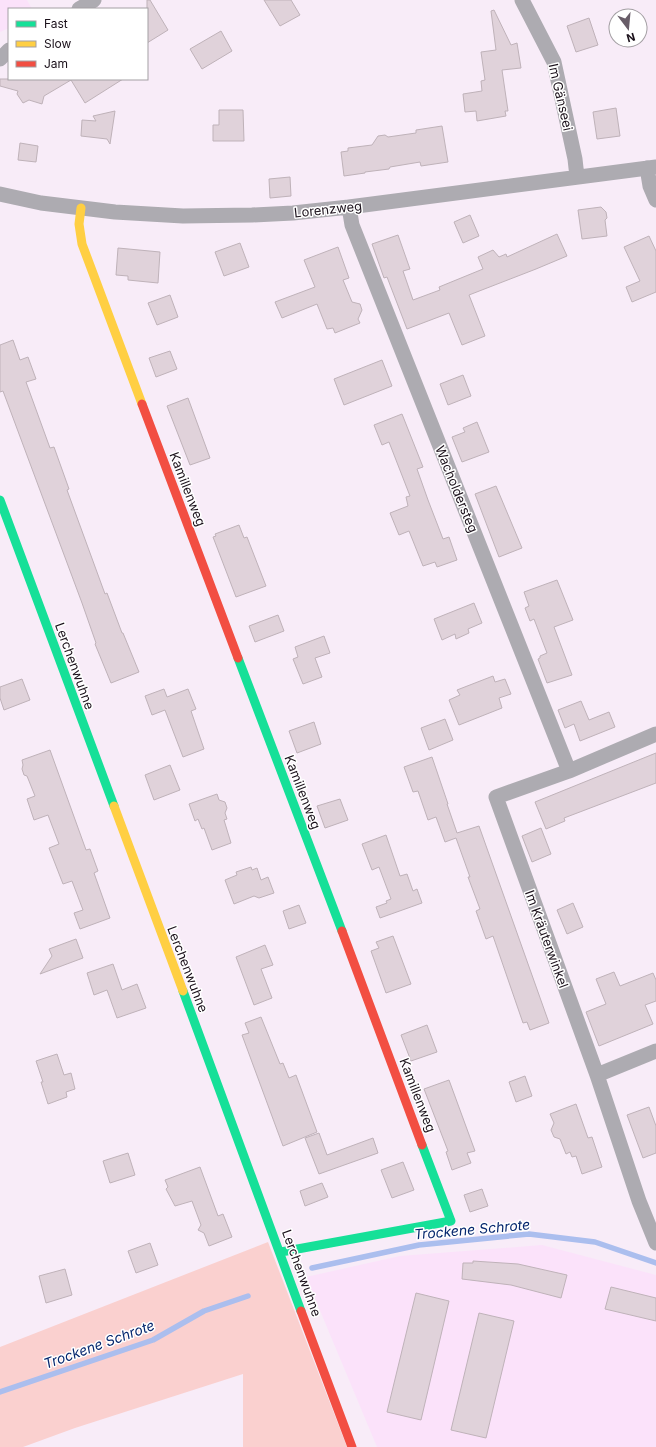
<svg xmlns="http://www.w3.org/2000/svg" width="656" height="1447" viewBox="0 0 656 1447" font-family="Inter,sans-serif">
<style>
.built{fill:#fbe2fa}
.green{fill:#fad0cf}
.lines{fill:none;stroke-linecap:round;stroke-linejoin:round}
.stream{stroke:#abbeee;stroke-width:5.5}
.building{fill:#e0d2da;stroke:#bfb2b9}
.street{stroke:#adabb1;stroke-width:15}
.fast{stroke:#16e098;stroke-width:9}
.slow{stroke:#ffcf43;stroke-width:9}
.jam{stroke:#f24e42;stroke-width:9}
.labels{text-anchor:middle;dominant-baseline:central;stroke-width:3;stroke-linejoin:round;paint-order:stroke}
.street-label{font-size:13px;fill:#1a101a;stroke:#fff}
.water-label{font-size:14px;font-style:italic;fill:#06276e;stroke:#fff}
</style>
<rect width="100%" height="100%" fill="#f8ecf8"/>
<path class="built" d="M0,0H27L32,9H9V28L0,32Z
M542,1245L656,1275V1447H377L306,1277L400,1256Z"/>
<path class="green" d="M268,1242L347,1447H243V1374L75,1428L23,1447H0V1347Z"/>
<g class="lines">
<path class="stream" d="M312,1268L419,1245L529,1234L595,1242L656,1263
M0,1392L153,1340L204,1311L248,1296"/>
</g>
<path class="building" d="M147,0H150L168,30L147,43Z
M264,0H291L300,15L280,26Z
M494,10L511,45L517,43L521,68L502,70L508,111H505L506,116L477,121L476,111L465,112L463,94L482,91L481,81L485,80L481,52L496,50L491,11Z
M589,18L598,45L576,52L567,26Z
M221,31L232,51L202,69L190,49Z
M0,79H123L85,103L71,80L44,96L42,104L29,100L23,103L17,94L18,91L0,86Z
M616,108L620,136L597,139L593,112Z
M219,110H243L244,141H213V125H219Z
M115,111L110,144L107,139L81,136L82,120L96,121L93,116Z
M442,126L448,162L421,166L420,162L390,167L389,169L365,172V173L344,176L341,152L348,151V148L372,145L378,136L385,135L388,137L416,133V130Z
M20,143L38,146L36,162L18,160Z
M290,177L291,196L270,198L269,179Z
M601,207L606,212L607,218L605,220L607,236L582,239L578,210Z
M470,215L479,236L463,243L454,222Z
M557,234L567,256L536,269L469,295L485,336L462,345L449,313L407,329L387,277L384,278L372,244L398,235L410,269L403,271L413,300L440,290L439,287L483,269L478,257L493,250L499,257L506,254L507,257Z
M649,236L656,251V292L632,302L626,287L640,281L624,247Z
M240,243L249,267L224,276L215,252Z
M338,247L349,278L343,280L352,302L360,304L362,310L358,319L360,323L335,333L333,328L327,329L317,304L282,318L275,302L315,287L304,260Z
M118,248L160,252L158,283L128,280V276L116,275Z
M170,295L178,317L157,325L148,303Z
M13,340L20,360L28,357L36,379L26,382L50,448L54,447L69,489L67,490L105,594L107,593L122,633H123L139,672L111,683L95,644L96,643L82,603L3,391L0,392V345Z
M170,351L177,369L156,377L149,358Z
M382,360L392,386L344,405L334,379Z
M463,375L471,396L448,405L440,384Z
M188,398L210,458L190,465L167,406Z
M402,414L423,467L417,469L428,500L443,539L449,537L457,560L437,567L435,562L423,566L409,531L399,535L390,513L408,506L406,497L410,496L389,442L382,445L374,425Z
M477,422L489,452L462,462L452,437L465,432L463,428Z
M496,486L522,548L499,557L475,494Z
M239,525L244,538L247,537L266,586L236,597L213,537L216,536L215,534Z
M557,580L573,620L554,627L572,675L547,683L538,659L540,658V656L547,653L534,619L530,621L525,608L529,606L524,592Z
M474,603L482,623L468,629L469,633L456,639L455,634L442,640L434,619Z
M278,615L284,631L255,642L249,626Z
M324,636L330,653L315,658L322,677L303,684L293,659L298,657L295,647Z
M493,676L495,682L505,679L511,694L499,698L502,708L459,725L449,700L460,695L457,690Z
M22,679L30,700L4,710L0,698V687Z
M164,689L167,697L188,689L196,709L191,711L204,749L183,757L165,710L152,715L145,696Z
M581,701L589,720L609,712L615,727L580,741L574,724L565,728L558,710Z
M445,719L453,740L429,750L421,728Z
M314,722L321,744L297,753L289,731Z
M50,750L86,850L90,849L98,871L94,873L110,918L80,929L74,913L83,910L72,881L63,884L49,848L59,844L48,815L34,820L27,799L35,796L27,776L24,775L22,769L23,765L22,760Z
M656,753V783L564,818L565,821L546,829L535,802Z
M432,757L448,804H447L457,833L479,826L549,1023L530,1030L527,1022L523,1023L493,936L486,939L476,911L480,909L468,877H470L456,838L445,842L436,817L428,820L418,791L413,792L404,767Z
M170,765L180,790L154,800L145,775Z
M217,794L219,800L225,802L227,808L225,813L227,819L224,820L231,843L212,850L204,828L202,829L198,819L195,821L189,804Z
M340,799L348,820L325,828L317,806Z
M541,828L551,854L532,862L522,836Z
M386,835L400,876L407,874L413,891L417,889L422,903L380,918L376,907L387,903L386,901L391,899L379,867L372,870L362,844Z
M251,867L252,870L257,868L261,880L268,877L274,893L259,898L254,896L234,904L225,880L237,875L236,872Z
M573,903L583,927L567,934L557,910Z
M299,905L306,923L289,929L283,911Z
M393,936L411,984L386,993L371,951L379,948L376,942Z
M76,939L83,958L40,974L52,956L49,949Z
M265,945L273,965L261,969L272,998L254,1005L236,957Z
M113,964L122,990L137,984L146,1008L117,1018L107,990L94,995L87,973Z
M614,972L620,986L653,973L656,980V1001L645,1005L653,1024L599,1046L586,1012L606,1004L596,979Z
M261,1017L280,1064L283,1063L289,1078L296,1075L317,1132L283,1146L242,1035L249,1033L245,1023Z
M427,1025L437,1052L411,1061L401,1035Z
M57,1054L64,1075L71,1073L75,1089L66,1092L67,1097L48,1104L41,1082H43L36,1061Z
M525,1076L532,1096L516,1102L509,1082Z
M449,1080L475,1151L467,1153L471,1163L452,1170L446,1152L448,1151L424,1089Z
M576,1104L588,1138L592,1137L602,1167L582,1174L576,1156L572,1157L570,1152L566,1154L560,1139L554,1137L551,1130L554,1123L550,1114Z
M649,1107L656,1126V1153L643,1158L627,1115Z
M319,1133L327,1155L373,1138L378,1153L319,1174L305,1138Z
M128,1153L135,1175L110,1183L103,1161Z
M403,1162L414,1190L392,1198L381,1170Z
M200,1167L218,1216L223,1214L232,1237L209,1246L204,1233L198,1230L201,1225L192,1201L175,1206L166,1189L168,1187L165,1180Z
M322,1183L328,1197L305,1206L300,1191Z
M482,1189L488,1206L470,1212L464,1195Z
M150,1243L158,1265L136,1273L128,1251Z
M473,1261L518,1264L567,1275L561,1298L511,1285L462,1279L463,1263H473Z
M65,1269L72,1295L46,1303L39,1276Z
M611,1287L656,1298V1321L605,1309Z
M416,1293L449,1301L421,1420L387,1412Z
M479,1313L514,1321L486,1438L451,1430Z"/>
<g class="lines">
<path class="street" d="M522,0L554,62L575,159L577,177
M79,9L94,0
M0,59L9,50
M647,168L650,186L656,200
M0,194L41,203L115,212L183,216L252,215L293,213L349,207L656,167
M349,207L352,225L569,771
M656,734L569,771L496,797L597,1075L639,1201L656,1243
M597,1075L656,1051"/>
<path class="fast" d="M0,500L114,806
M238,658L342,931
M183,991L301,1311
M281,1252L451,1221L422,1145"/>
<path class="slow" d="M81,208L79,224L82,244L142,404
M114,806L183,991"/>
<path class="jam" d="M142,404L238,658
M342,931L422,1145
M301,1311L352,1447"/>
</g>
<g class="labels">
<g class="street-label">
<text transform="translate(561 97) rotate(77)">Im Gänseei</text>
<text transform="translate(328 209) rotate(-6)">Lorenzweg</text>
<text transform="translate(188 489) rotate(69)">Kamillenweg</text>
<text transform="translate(457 489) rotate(68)">Wacholdersteg</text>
<text transform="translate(75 666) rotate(70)">Lerchenwuhne</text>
<text transform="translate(303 792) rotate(69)">Kamillenweg</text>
<text transform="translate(547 939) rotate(70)">Im Kräuterwinkel</text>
<text transform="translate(188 969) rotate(69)">Lerchenwuhne</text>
<text transform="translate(418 1095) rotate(69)">Kamillenweg</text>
<text transform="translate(302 1273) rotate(70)">Lerchenwuhne</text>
</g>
<g class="water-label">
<text transform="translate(472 1229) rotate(-5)">Trockene Schrote</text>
<text transform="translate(99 1344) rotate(-20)">Trockene Schrote</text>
</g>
</g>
<rect x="8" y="8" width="140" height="72" fill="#ffffff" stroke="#a39fa3"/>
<rect x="16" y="21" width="20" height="6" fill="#16e098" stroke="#a39fa3"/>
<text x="44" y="28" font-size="12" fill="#1a101a">Fast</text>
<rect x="16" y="41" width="20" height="6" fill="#ffcf43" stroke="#a39fa3"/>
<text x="44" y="48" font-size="12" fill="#1a101a">Slow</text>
<rect x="16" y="61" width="20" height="6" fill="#f24e42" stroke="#a39fa3"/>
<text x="44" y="68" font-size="12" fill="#1a101a">Jam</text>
<g transform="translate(628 28) rotate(164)"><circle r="19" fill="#ffffff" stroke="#a39fa3"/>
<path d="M0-3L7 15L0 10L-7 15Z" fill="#685d68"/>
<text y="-6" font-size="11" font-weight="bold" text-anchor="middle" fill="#1a101a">N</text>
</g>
</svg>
